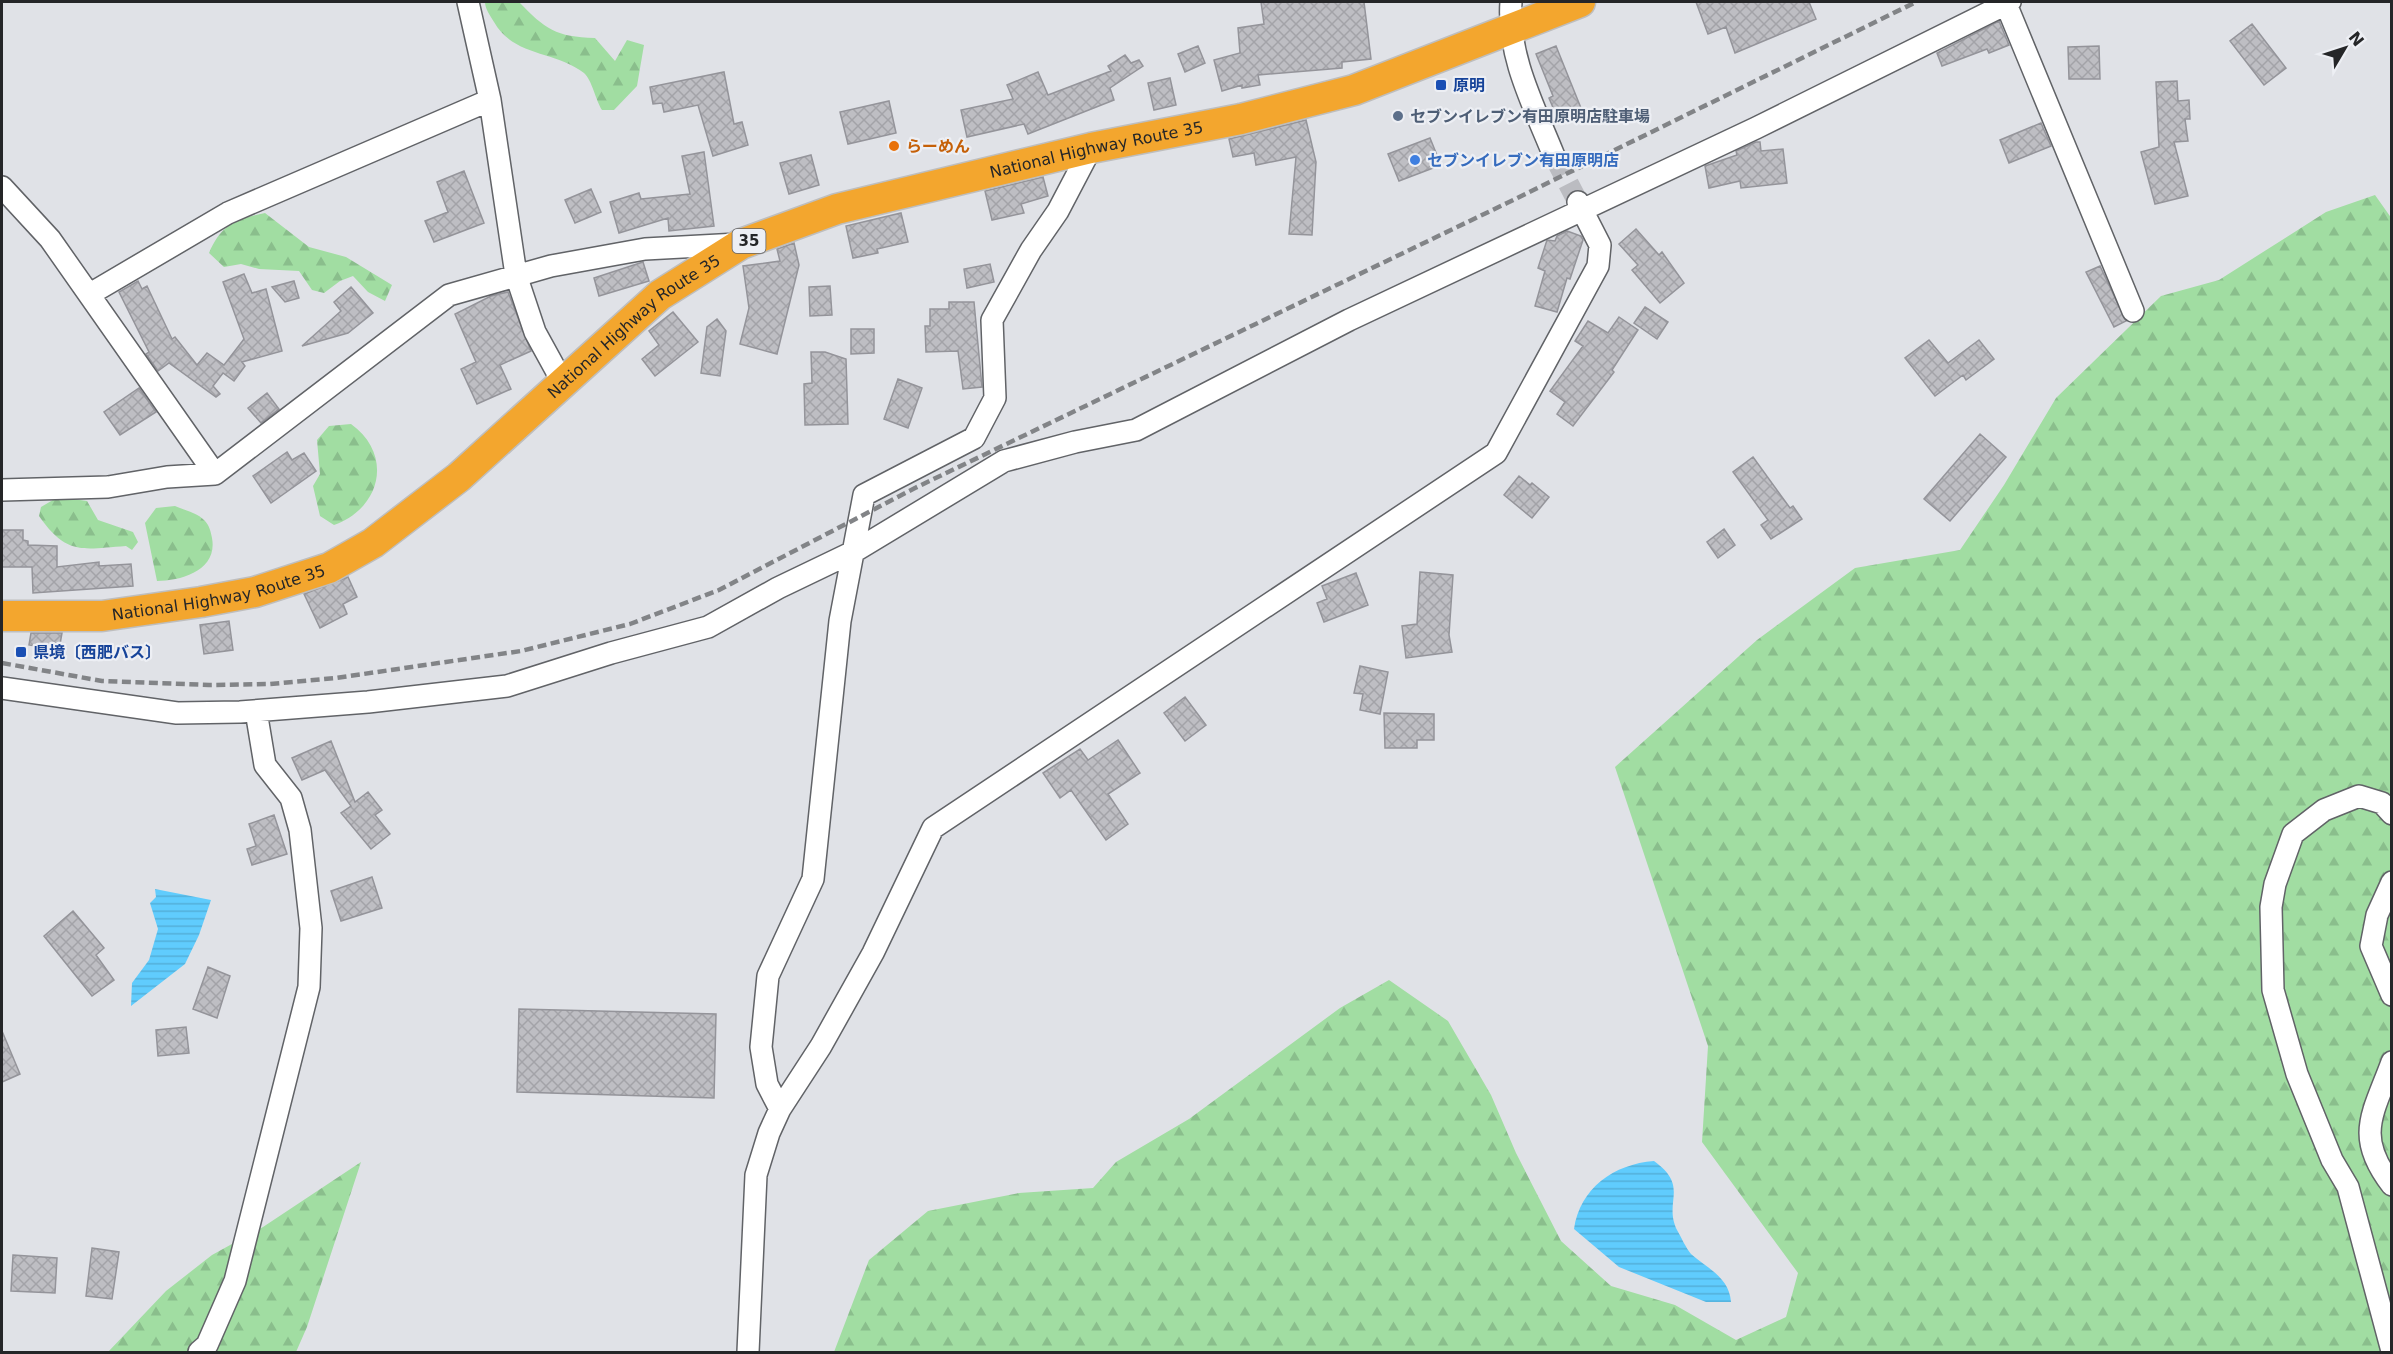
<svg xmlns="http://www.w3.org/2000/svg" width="2393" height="1354" viewBox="0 0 2393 1354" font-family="'DejaVu Sans','Noto Sans JP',sans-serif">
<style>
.forest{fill:url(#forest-firs)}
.water{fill:url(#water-rules)}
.building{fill:url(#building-cross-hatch);stroke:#94949a;stroke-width:1.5}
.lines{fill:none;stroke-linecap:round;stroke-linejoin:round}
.minor-tunnel{stroke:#bbbcc1;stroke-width:21;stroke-dasharray:21 10;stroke-linecap:butt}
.minor-casing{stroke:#616367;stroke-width:24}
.highway-casing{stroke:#bebebe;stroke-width:33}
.minor{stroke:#fff;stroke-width:21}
.highway{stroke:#f3a62e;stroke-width:30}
.rail{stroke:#828487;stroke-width:4.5;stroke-dasharray:9 4.5;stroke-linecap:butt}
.transit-dot{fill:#1a4fb4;stroke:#edeff4;stroke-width:2}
.service-dot{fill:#5c6f8a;stroke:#edeff4;stroke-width:2}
.food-dot{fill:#e8710a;stroke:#edeff4;stroke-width:2}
.shop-dot{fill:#3f7fe0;stroke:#edeff4;stroke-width:2}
.labels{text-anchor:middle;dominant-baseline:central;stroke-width:4.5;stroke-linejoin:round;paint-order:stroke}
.shield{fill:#edeff4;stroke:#616265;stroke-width:1.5}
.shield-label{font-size:15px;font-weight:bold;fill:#252628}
.transit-label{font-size:16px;font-weight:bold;fill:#164399;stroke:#edeff4;text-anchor:start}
.service-label{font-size:16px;font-weight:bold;fill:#4e5e75;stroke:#edeff4;text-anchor:start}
.food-label{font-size:16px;font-weight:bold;fill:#c56008;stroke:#edeff4;text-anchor:start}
.street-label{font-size:16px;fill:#252628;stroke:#edeff4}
.shop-label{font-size:16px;font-weight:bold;fill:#366cbe;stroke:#edeff4;text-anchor:start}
</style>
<defs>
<pattern id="forest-firs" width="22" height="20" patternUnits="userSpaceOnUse" patternTransform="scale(1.5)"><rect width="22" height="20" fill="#a1dda2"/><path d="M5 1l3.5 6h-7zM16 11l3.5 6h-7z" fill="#8abe8c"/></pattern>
<pattern id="water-rules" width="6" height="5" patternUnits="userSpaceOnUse" patternTransform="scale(1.5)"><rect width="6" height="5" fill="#60ccfd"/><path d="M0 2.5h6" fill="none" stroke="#53afd9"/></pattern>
<pattern id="building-cross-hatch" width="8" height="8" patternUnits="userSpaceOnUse" patternTransform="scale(1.5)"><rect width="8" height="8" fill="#bebec3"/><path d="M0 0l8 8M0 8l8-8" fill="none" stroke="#a3a3a8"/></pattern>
</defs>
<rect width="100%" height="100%" fill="#e0e2e7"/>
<path class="forest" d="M485,2H519C545,29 556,37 595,38L615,61L627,40L644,45L637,86L614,110H602C596,101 592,80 584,73C554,50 514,57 494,22C490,15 485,9 485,2Z
M2375,195L2392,219L2391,1352H834L869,1260L928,1211L1019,1193L1093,1188L1116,1162L1189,1119L1340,1008L1389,980L1448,1021L1491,1095L1516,1153L1561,1241L1611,1286L1675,1305L1736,1340L1786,1317L1798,1273L1702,1142L1708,1046L1615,767L1757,640L1855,568L1960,550L2004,485L2056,398L2161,296L2219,280L2326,212Z
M265,213L309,247L346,257L392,285L385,301L368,292L353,276L340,281L324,293L312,290L299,271L259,269L241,264L224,267L209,253C221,225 235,219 265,213Z
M351,424C393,454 382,508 334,525L320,516L313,486L320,474L317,440L329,426Z
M58,497L87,501L98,520L133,532L138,542L132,550L126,546C82,549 67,556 39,516L41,507Z
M175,506C184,510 198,513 205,521C209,525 211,532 212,538C218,570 182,581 157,581L145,523L156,508Z
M361,1162L307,1327L296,1352H108L166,1291L212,1255L263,1227Z"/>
<path class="water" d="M155,889L211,900L199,935L185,964L131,1006L132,983L149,960L158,929L150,903L156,897Z
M1654,1161C1690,1187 1663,1201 1677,1230C1681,1237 1686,1248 1691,1254C1708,1269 1729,1277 1731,1302H1706L1619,1267L1574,1229C1580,1188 1614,1164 1654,1161Z"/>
<path class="building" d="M1261,2H1364L1371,59L1342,62V68L1258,75L1260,85L1242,88V85L1222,91L1214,60L1240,53L1238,28L1264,24Z
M1696,2H1809L1816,19L1735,53L1726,27L1708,34Z
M1999,21L2009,45L1989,53L1987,49L1942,66L1937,53Z
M2252,24L2286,68L2264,85L2230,41Z
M1198,46L1205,63L1185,72L1178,54Z
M1556,46L1581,108L1557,117L1549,98L1553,96L1536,54Z
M2099,46L2100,79H2069L2068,47Z
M1125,55L1131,63L1139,60L1143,66L1110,88L1114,100L1028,134L1024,124L967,137L961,110L1013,99L1007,85L1038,72L1048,95L1111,71L1108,66Z
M724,72L734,124L742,122L748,145L713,156L698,105L664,112L662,103L653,104L650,87Z
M1170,78L1176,105L1154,110L1148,83Z
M2177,81L2178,101L2189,100L2190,119H2185L2188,141L2174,142L2188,196L2155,204L2141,152L2159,147L2156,82Z
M889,101L896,133L848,144L840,112Z
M1306,120L1316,162L1312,235L1289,234L1296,157L1256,165L1254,153L1233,157L1229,139Z
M2041,123L2051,146L2009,163L2000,140Z
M1430,138L1441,165L1399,181L1388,154Z
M1756,142H1760L1761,151L1783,149L1787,183L1741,188L1740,181L1709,188L1705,166L1737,155L1736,151Z
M704,152L714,226L669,231L668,218L619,233L610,202L639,193L641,199L690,194L682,156Z
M811,155L819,185L789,194L780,163Z
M464,171L484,223L434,242L425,221L448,212L437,182Z
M1043,177L1048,196L1021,204L1024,213L992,220L985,191Z
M591,189L601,212L575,223L565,200Z
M901,213L908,242L877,249L878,253L853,258L846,226Z
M1636,229L1659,255L1662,252L1684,283L1660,303L1632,270L1638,265L1619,244Z
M1567,231L1581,236L1583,240L1570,279L1567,278L1557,312L1535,306L1545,271L1538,268L1547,240L1555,241L1557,236Z
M794,243L799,265L777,354L740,344L749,308L743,266L780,261L777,249Z
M643,262L649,281L599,296L594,278Z
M990,264L994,282L967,288L964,269Z
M2100,266L2126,321L2114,327L2086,272Z
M244,274L252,293L266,289L282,351L242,362L245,366L234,381L223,373L213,386L220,394L216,397L169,363L158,371L146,354L149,352L119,292L138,281L142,289L147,286L172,339L175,337L197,365L207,353L224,365L244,339L223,282Z
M294,281L299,298L285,302L272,287Z
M830,286L832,315L810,316L809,287Z
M351,287L373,313L348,333L302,346L341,311L334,302Z
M508,292L531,351L500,365L511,389L477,404L461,369L476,362L455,314L491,296Z
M949,302H974L982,387L963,389L958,351L926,352L925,326H930V309H949Z
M1645,307L1668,322L1657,339L1634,323Z
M673,312L698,342L655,376L642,359L659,345L649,331Z
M1619,317L1638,330L1612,370L1614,372L1573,426L1557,414L1565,402L1550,391L1583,346L1575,341L1588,321L1608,333Z
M717,319L726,331L720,376L701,373L707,327Z
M851,329H874V353L851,354Z
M1929,340L1948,363L1979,340L1994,359L1966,380L1963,375L1935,396L1905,358Z
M811,352H825L846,359L848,424L805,425L804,384L812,383Z
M898,379L922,388L908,428L884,419Z
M139,388L156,412L120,435L104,412Z
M267,393L279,409L261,423L248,408Z
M1980,434L2006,457L1950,521L1924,499Z
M287,452L292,460L304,453L316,471L271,503L253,476Z
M1753,457L1790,508L1793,506L1802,519L1771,539L1761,525L1768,520L1733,472Z
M1519,476L1530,485L1532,483L1549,497L1532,518L1504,495Z
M1724,529L1735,545L1718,558L1707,542Z
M2,530H23V540L28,541V545L57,546V567L99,562V566L131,564L133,586L33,593L32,567H2Z
M1420,572L1453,575L1449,635L1452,652L1406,658L1402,626L1417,624Z
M1356,573L1368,605L1324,622L1317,603L1327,599L1322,586Z
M348,577L357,597L343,604L347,614L320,628L304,594Z
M229,621L233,650L204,654L200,625Z
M31,633H62L59,650L29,645Z
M1360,666L1388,672L1380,714L1360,710L1363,694L1354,693Z
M1185,697L1206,725L1185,741L1164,713Z
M1384,713L1434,714V740H1417V748H1385Z
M1118,740L1140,773L1108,794L1128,824L1106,840L1071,790L1060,798L1043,773L1080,749L1088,760Z
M331,741L355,802L368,792L382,810L375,815L390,834L371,849L341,813L351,806L325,770L302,780L292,758Z
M274,815L287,854L252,865L247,849L256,846L249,824Z
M372,877L382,908L341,921L331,891Z
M73,911L104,948L96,955L114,980L92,996L44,936Z
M208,967L230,976L217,1018L193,1009Z
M519,1009L716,1014L714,1098L517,1092Z
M186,1027L189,1053L158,1056L156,1030Z
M2,1031L20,1074L2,1082Z
M92,1248L119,1252L112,1299L86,1296Z
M13,1255L57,1258L55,1293L11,1291Z"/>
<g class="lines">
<path class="minor-tunnel" d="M1554,156L1578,202"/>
<g class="minor-casing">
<path id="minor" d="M468,2L490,100L516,275L535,332L563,383
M1511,2C1507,56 1534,106 1554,156
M2006,4L2133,311
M2,187L50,239L215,474
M90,294L228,213L490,100
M2,490L108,487L167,477L215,474L449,295L551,266L645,249L738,244
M2,688L177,713L240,712L368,702L507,686L611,653L708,627L778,588L855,551L1004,461L1075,442L1136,430L1349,320L1756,128L2010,2
M2392,814L2382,803L2359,796L2324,810L2293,834L2275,884L2271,907L2273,990L2297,1074L2332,1160L2348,1187L2392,1351
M2392,882L2377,915L2371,946L2392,995
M2392,1062C2373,1114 2354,1136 2392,1185
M780,1109L767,1084L761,1047L768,976L813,879L840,621L864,495L974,438L995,398L992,320L1031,250L1058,211L1091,148
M199,1352L207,1345L235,1281L309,987L311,928L300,830L291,798L265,765L256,711
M748,1352L756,1175L769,1133L780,1109L821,1046L873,953L933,828L1496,453L1598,266L1600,245L1578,202"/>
</g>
<g class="highway-casing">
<g id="highway">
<path id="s1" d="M2,616H102L201,602L255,592L329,568L373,543L459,477L660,295L741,244L837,209L1091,148L1241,119L1354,90L1580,2"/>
</g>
</g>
<use href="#minor" class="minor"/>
<use href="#highway" class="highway"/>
<path class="rail" d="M2,663L102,681L209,685L270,684L336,678L521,651L630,624L719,590L915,488L1507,203L1916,2"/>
</g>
<g class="transit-dot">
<rect x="1435" y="79" width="12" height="12" rx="3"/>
<rect x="15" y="646" width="12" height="12" rx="3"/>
</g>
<circle class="service-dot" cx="1398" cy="116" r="6"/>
<circle class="food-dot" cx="894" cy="146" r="6"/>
<circle class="shop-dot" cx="1415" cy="160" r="6"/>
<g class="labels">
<rect class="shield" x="732.5" y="229" width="33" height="24" rx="4.5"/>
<g class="shield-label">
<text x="749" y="241">35</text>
</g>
<g class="transit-label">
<text x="1453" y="85">原明</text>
<text x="33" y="652">県境〔西肥バス〕</text>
</g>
<g class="service-label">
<text x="1410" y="116">セブンイレブン有田原明店駐車場</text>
</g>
<g class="food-label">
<text x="906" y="146">らーめん</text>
</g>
<g class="street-label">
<text stroke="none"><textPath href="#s1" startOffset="1227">National Highway Route 35</textPath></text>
<text stroke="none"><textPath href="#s1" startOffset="723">National Highway Route 35</textPath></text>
<text stroke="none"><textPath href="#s1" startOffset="219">National Highway Route 35</textPath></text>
</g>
<g class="shop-label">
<text x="1427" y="160">セブンイレブン有田原明店</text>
</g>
</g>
<rect width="2393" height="1354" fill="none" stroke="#252628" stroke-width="6"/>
<g transform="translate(2345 48) rotate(51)" stroke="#edeff4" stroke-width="4.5" paint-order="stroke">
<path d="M0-4.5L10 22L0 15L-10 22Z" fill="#252628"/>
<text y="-9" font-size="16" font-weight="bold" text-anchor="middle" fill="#252628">N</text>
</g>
</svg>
